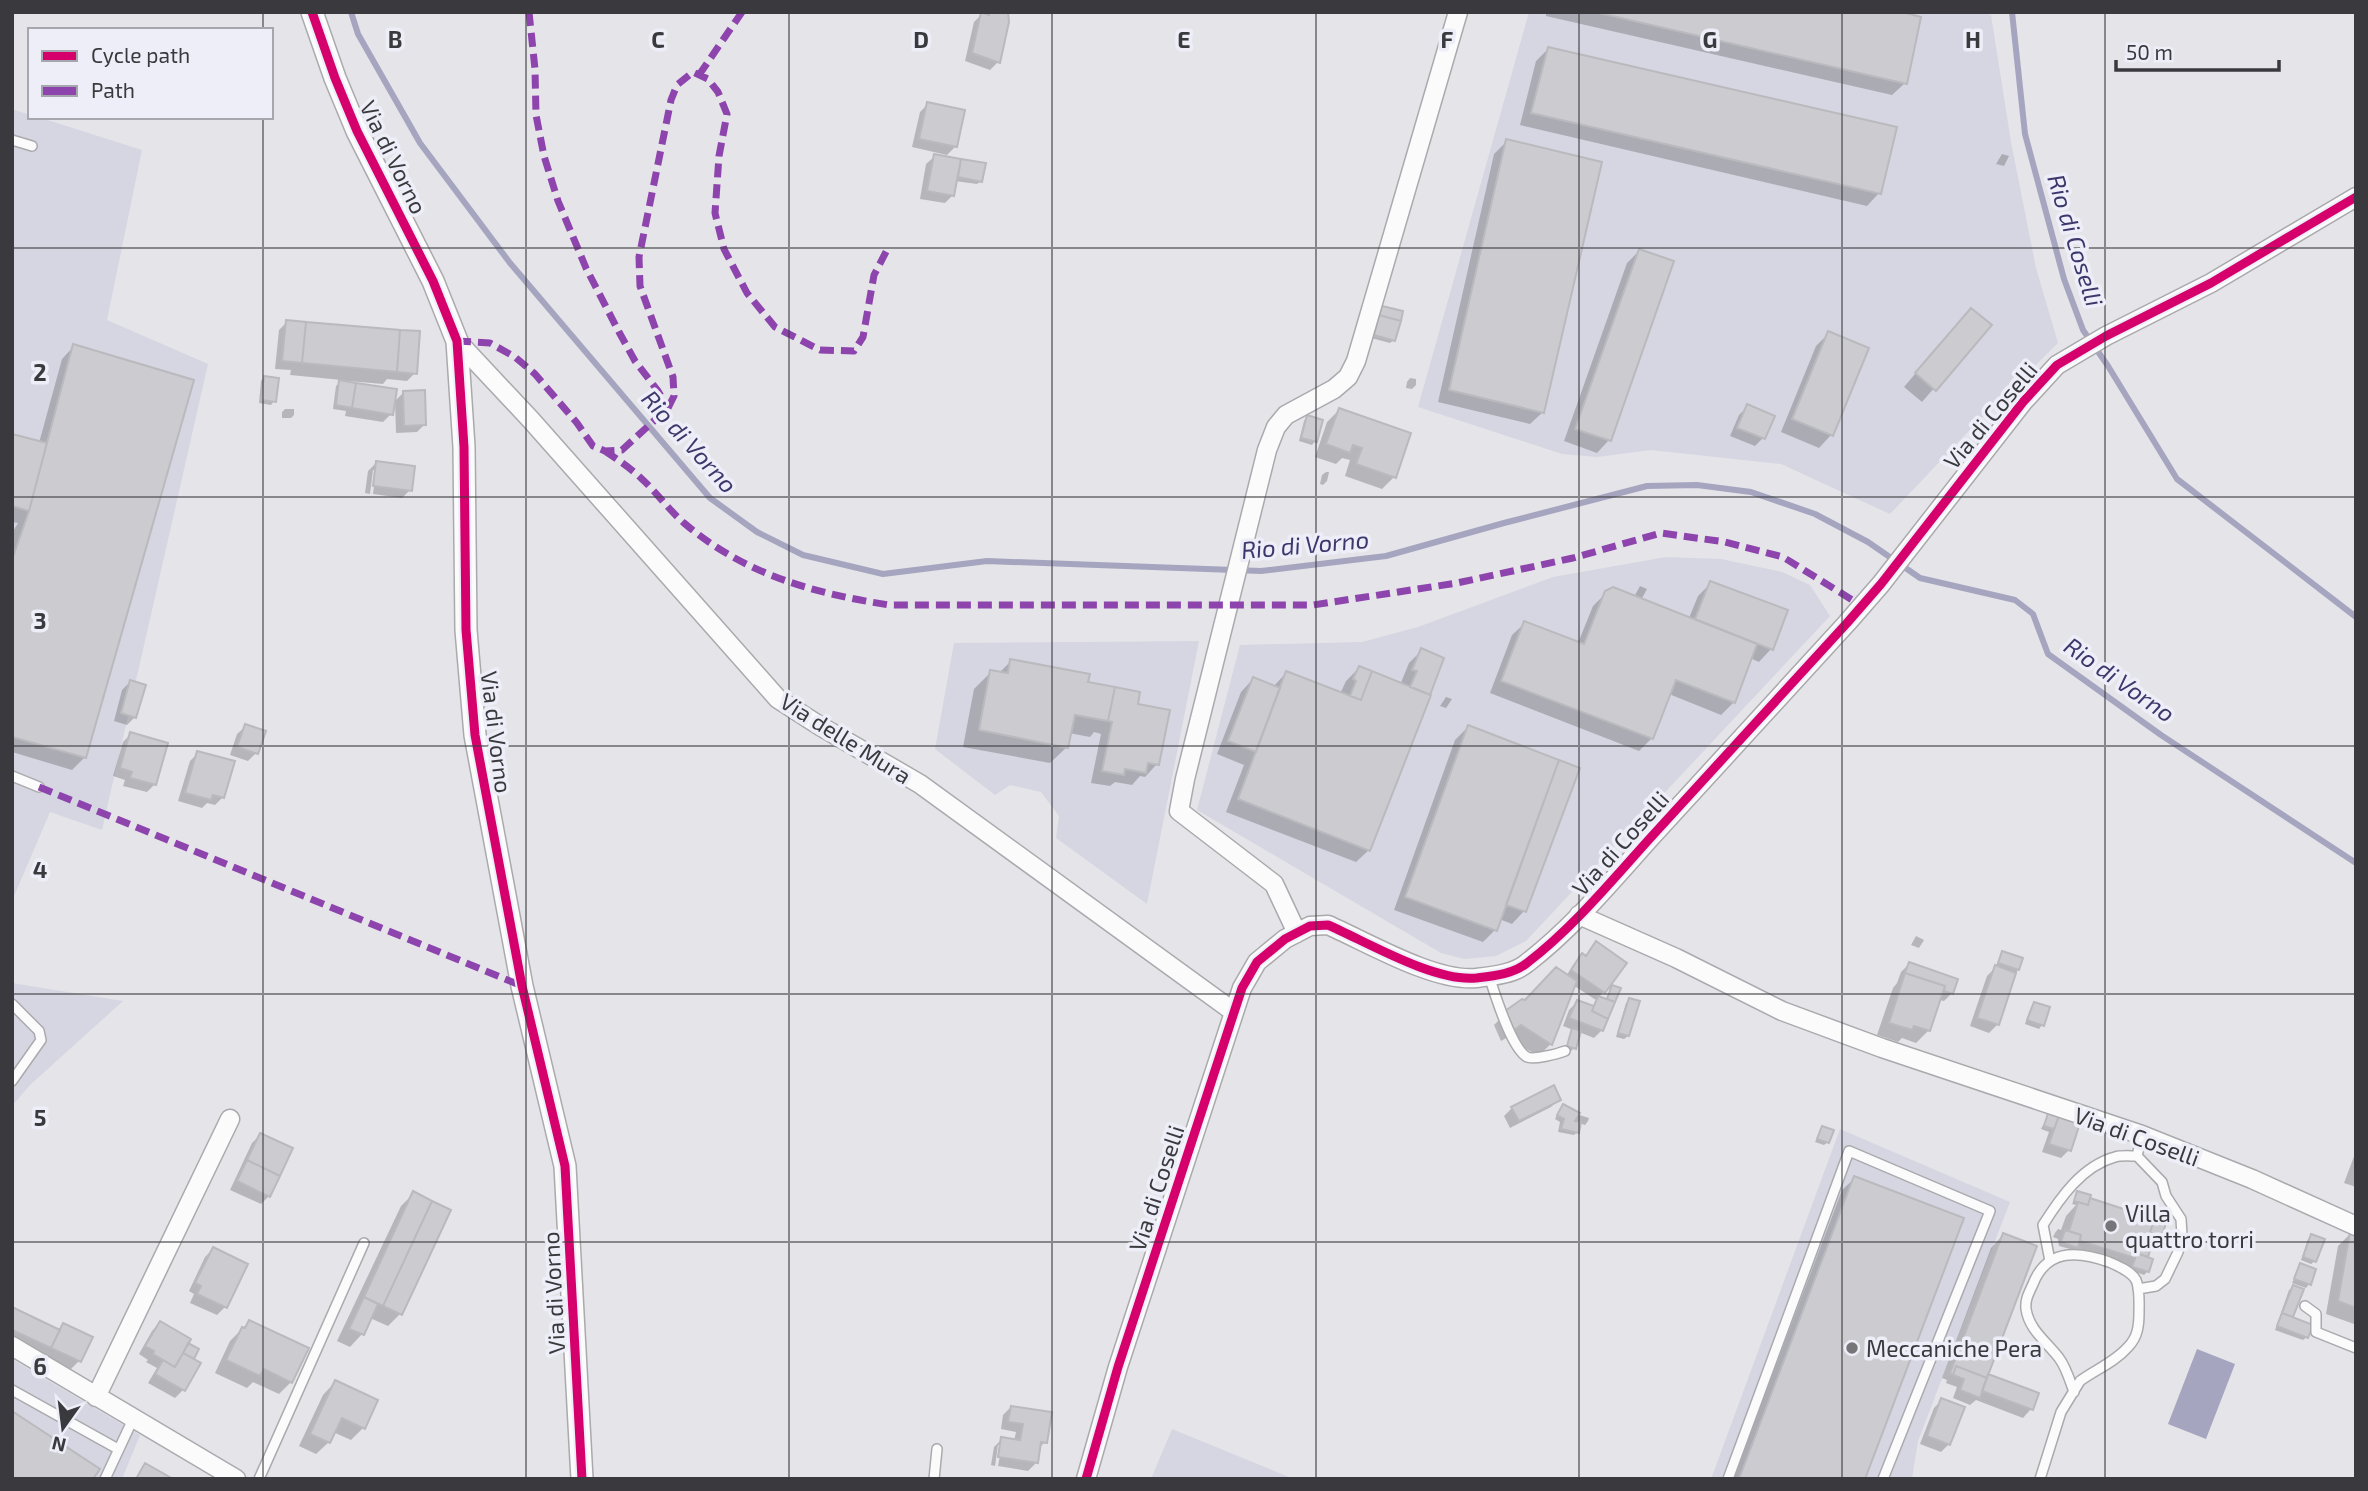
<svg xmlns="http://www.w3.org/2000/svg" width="2368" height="1491" viewBox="0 0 2368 1491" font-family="'Exo 2',sans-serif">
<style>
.built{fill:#d6d6e2}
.water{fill:#a5a5c0}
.shadow{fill:#0003}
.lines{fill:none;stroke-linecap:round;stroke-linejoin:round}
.stream{stroke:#a5a5c0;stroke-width:6}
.building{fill:#ccccd0;stroke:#b9b9be;stroke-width:2}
.service-casing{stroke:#aaaaae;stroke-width:12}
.minor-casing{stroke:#aaaaae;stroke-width:21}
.tertiary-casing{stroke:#aaaaae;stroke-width:24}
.service{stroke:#fbfbfc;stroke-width:9}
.minor{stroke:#fbfbfc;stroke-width:18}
.tertiary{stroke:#fbfbfc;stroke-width:21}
.quiet{stroke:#8e44ad;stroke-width:7;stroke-dasharray:14 7;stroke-linecap:butt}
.cycleway-casing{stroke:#eeeef9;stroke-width:13}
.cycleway{stroke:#d6006c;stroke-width:9}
.grid{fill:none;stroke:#3a3a3e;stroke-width:2;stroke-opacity:0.55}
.poi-dot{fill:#76767a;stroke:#eeeef9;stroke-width:2.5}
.labels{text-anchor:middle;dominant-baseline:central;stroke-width:7;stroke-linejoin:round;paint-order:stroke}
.street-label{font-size:23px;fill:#3a3a3e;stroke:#eeeef9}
.poi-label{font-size:23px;fill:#3a3a3e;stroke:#eeeef9;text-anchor:start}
.water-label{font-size:24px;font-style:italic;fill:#3c386b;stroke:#eeeef9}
.grid-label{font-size:23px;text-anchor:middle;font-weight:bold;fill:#3a3a3e;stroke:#eeeef9;stroke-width:7;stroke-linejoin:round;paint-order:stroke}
</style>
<rect width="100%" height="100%" fill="#e4e4e9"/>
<path class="built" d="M1529,12H1981L1991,15L2011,142L2036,268L2058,343L1966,434L1890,514L1781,464L1651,450L1597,457L1562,454L1418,407Z
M12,109L30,115V117H38L142,150L107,320L208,364L102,830L50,812L12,901Z
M1666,557L1721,559L1782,572L1810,585L1830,616L1526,941L1496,956L1464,959L1441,953L1197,810L1240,645L1362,642L1418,627L1553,577Z
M1199,641L1147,904L1056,838L1059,816L1041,792L1010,785L995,795L935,749L954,643Z
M12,983L123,1001L30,1085L12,1106Z
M1840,1129L2010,1202L1918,1441L1912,1479H1711Z
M12,1359L140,1435L122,1479H12Z
M1172,1429L1294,1479H1151Z"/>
<path class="water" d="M2197,1349L2235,1364L2206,1439L2168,1424Z"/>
<path class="shadow" d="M984,12H1007L998,62L990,70L965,61L974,22Z
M1546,12H1894L1905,83L1892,95L1546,16Z
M1548,49L1879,193L1867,206L1520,125L1536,61Z
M928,104L955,147L947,155L912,147L920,112Z
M1507,141L1543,412L1530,424L1438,402L1494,154Z
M2002,154L2009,156L2004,166L1996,164Z
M935,156L984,165L981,181L977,184L955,181L953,195L945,203L920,199L926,164Z
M1639,251L1672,262L1609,440L1597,453L1564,441L1627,263Z
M1383,308L1394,340L1390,343L1371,338L1379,311Z
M287,322L415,373L407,381L387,379L383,384L348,381V383L391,414L383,422L345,416L346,411L333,409L336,386L342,380L290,375L291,370L275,369L279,330Z
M1959,322L1989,325L1922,402L1904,387Z
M1829,333L1831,435L1819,448L1781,432L1816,346Z
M74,346L85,757L72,770L12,752V533L18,523L12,522V436L39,443L62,359Z
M264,377L274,401L271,405L259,403L261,381Z
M1410,378L1416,379V385L1412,389L1406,388L1407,382Z
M403,393L425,424L417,432L396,433L395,401Z
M1747,407L1772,417L1763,438L1755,446L1730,436L1739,415Z
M285,409H294V415L291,418H282V412Z
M1339,410L1394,477L1382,489L1345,476L1350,460L1342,458L1336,464L1315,457L1327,422Z
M1308,417L1315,441L1312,445L1299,441L1304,421Z
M376,463L410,490L402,498L373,494L376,470H373L370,494L365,493L368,471Z
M1326,472H1329L1327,481L1323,485L1320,484L1322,475Z
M1711,583L1771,649L1759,662L1750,658L1734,702L1721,715L1669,694L1652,738L1639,751L1490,693L1512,635L1525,623L1578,643L1593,606L1606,593L1634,597L1640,586L1647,589L1641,600L1689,618L1698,596Z
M1422,650L1442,659L1369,850L1356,862L1226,812L1244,765L1217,754L1241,692L1253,679L1273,687L1286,673L1340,694L1346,681L1359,668L1400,685L1409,663Z
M1011,661L1086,684L1136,705L1157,764L1145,777L1140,776L1132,785L1115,782L1110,786L1091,783L1101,734L1094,732L1090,737L1069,733L1067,747L1050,763L963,747L974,689L991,672L999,673Z
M130,682L135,717L127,725L114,721L122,690Z
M1446,697L1452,699L1446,708L1440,706Z
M246,726L256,753L248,761L230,755L237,734Z
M1468,727L1578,769L1524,911L1512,924L1499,919L1495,930L1483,942L1394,910L1455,740Z
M131,734L155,784L147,792L123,786L125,780L113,776L123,742Z
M198,753L223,797L215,805L207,803L202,808L178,801L190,761Z
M1916,936L1924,940L1919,948L1911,945Z
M1596,944L1604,991L1598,998L1605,1000L1613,987L1619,989L1602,1030L1594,1038L1579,1032L1574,1048L1571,1051L1567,1050L1573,1030L1563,1026L1569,1010L1577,1002L1592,1008L1596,1000L1573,985L1551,1044L1538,1056L1508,1037L1501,1041L1494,1025L1506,1013L1566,976L1574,964L1582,956L1584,957Z
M2002,953L2018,969L1997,1025L1989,1033L1970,1026L1987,976L1995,968Z
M1909,964L1956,980L1952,993L1944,1001L1939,1000L1929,1030L1916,1043L1902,1038L1898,1042L1877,1035L1893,988L1897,983L1901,972Z
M1630,1000L1628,1036L1624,1039L1616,1037L1626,1003Z
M2034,1004L2042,1025L2039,1029L2025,1024L2031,1007Z
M1559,1099L1551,1107L1510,1128L1504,1116L1512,1108Z
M1560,1109L1589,1118L1588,1121L1585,1125L1579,1123L1577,1132L1574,1135L1558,1132L1560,1122L1555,1119Z
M2050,1112L2079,1121L2069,1150L2061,1158L2042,1152L2049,1132L2041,1129Z
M1822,1128L1828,1142L1824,1145L1815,1142Z
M260,1135L269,1196L261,1204L230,1190L252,1143Z
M2356,1151V1187L2344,1183Z
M1855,1178L1863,1479H1733L1842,1190Z
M2078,1193L2087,1199L2152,1220L2155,1217L2160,1236L2157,1240L2152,1238L2145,1258L2148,1271L2144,1275L2130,1270L2131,1268L2125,1266L2068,1253L2070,1249L2059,1246L2058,1239L2053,1237L2055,1233L2058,1229L2061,1230L2066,1216L2076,1205L2072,1204Z
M413,1194L400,1314L388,1326L370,1318L362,1334L350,1347L337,1341L401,1206Z
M2350,1234L2356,1237V1322L2354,1324L2326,1314L2338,1246Z
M2003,1235L1984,1381L2037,1394L2031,1409L2023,1418L1976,1400L1970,1405L1953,1398L1957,1387L1946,1383L1947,1380L1942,1378L1991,1248Z
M2312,1236L2315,1261L2311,1264L2301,1260L2308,1239Z
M213,1249L246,1264L225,1307L217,1315L190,1303L194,1294L189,1291L205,1257Z
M2301,1265L2309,1284L2306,1288L2292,1283Z
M2293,1287L2301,1290L2291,1318L2307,1337L2303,1340L2275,1330L2289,1290Z
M12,1309L58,1331L64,1325L79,1361L71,1369L12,1342Z
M249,1322L291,1382L279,1394L253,1382L247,1388L215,1373L230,1341Z
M160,1323L197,1350L191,1359L199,1363L183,1390L175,1398L148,1383L157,1368L146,1362L148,1360L139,1354L152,1331Z
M335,1382L363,1428L351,1440L333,1432L329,1442L316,1454L299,1446L323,1395Z
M1942,1400L1949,1444L1941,1452L1920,1444L1934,1408Z
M1011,1407L1045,1442L1038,1449L1036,1463L1028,1471L998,1466L1002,1445H998L995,1466L991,1465L994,1447L1002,1439L1014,1441L1016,1432L1001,1429L1003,1415Z"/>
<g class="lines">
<path class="stream" d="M351,12L358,34L420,143L510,263L710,498L757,532L803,555L883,574L987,561L1261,571L1386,556L1504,523L1647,486L1697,485L1751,492L1815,514L1868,542L1920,578L2015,600L2033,614L2048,654L2161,735L2356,863
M2012,12L2025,134L2064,279L2083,330L2108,366L2177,479L2356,617"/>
</g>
<path class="building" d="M981,12L989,15V12H1008L1009,22L1000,63L972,53Z
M1595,12H1902L1921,17L1907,84Z
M1548,47L1897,127L1881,194L1531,113Z
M927,102L965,110L957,147L919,139Z
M1506,139L1602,162L1544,413L1449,390Z
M934,154L961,159L954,196L927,191Z
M961,159L986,163L982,182L958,177Z
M1639,249L1674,261L1611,441L1575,429Z
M1382,306L1403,311L1401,321L1379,315Z
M1971,308L1992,325L1936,391L1915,373Z
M1379,315L1401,321L1395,341L1374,335Z
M286,320L306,322L302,363L282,361Z
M306,322L400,330L397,372L302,363Z
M400,330L420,331L417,374L397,372Z
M1828,331L1869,348L1833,436L1792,419Z
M73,344L194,380L86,758L12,737V560L29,511Z
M264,376L279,378L276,402L261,400Z
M339,380L356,383L352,408L336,405Z
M356,383L397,389L393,415L352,408Z
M425,390L426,425L404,426L403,391Z
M1747,404L1775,416L1765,439L1737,428Z
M1339,408L1411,433L1396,478L1356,464L1362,448L1353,445L1350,453L1326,444Z
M1307,415L1323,420L1317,442L1301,438Z
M12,434L47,443L29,511L12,506Z
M376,461L415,466L412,491L373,486Z
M1710,581L1788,610L1773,650L1695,619Z
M1613,587L1757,644L1735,703L1676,680L1653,739L1501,681L1524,621L1584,644L1605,591Z
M1421,648L1444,658L1430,695L1410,687L1417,671L1412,670Z
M1010,659L1090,674L1088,682L1115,687L1108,721L1075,715L1068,748L979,730L990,670L1008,673Z
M1359,666L1372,671L1361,700L1350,696L1356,681L1353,679Z
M1286,671L1361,700L1372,671L1431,695L1370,851L1238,799Z
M1253,677L1280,688L1256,752L1228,741Z
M130,680L146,685L136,718L121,713Z
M1115,687L1140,692L1138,704L1170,710L1159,765L1148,763L1146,773L1125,769L1124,775L1102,771L1112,722L1108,721Z
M245,724L266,731L258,754L237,747Z
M1468,725L1559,760L1497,931L1405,897Z
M130,732L168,743L156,785L130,778L132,772L120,768Z
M197,751L235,761L224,798L213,795L211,800L185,793Z
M1559,760L1580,768L1526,912L1506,905Z
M1596,941L1627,963L1605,993L1571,970L1582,953L1586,956Z
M2002,951L2023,958L2019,970L1998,963Z
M1909,962L1958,979L1953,994L1944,991L1945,986L1905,973Z
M1995,965L2016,973L1999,1025L1977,1018Z
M1556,967L1577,981L1552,1045L1521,1025L1514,1030L1505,1011L1522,999L1525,1000Z
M1905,973L1945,986L1930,1031L1914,1026L1912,1030L1889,1023Z
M1612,985L1621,988L1615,1002L1607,999Z
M1598,996L1615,1002L1608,1019L1592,1011Z
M1629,998L1640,1001L1629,1036L1618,1033Z
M1577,1000L1594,1006L1592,1011L1608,1019L1603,1031L1569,1018Z
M2034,1002L2050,1007L2044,1026L2027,1020Z
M1572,1028L1581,1031L1576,1049L1567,1046Z
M1554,1085L1561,1100L1519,1121L1511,1107Z
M1563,1104L1580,1113L1575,1121L1581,1122L1579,1133L1561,1129L1564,1119L1557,1115Z
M2049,1110L2060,1113L2054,1129L2044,1126Z
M2060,1113L2081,1120L2071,1151L2049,1144Z
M1822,1126L1834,1130L1829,1143L1817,1139Z
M260,1133L293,1148L280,1176L247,1160Z
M247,1160L280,1176L270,1197L237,1181Z
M1854,1176L1964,1218L1865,1479H1739Z
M413,1191L432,1201L383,1306L364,1297Z
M2077,1191L2091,1195L2088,1205L2074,1201Z
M2090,1198L2154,1219L2150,1233L2155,1235L2148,1257L2137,1253L2135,1258L2080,1241L2081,1235L2069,1231L2078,1202L2088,1205Z
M432,1201L451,1210L402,1315L383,1306Z
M2155,1215L2167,1219L2162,1237L2150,1233Z
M2065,1230L2081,1235L2078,1248L2061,1242Z
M2350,1232L2356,1235V1308L2338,1301Z
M2003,1233L2037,1246L1987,1378L1956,1366L1953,1375L1950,1373Z
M2311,1234L2325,1239L2316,1262L2303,1257Z
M213,1247L248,1264L227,1308L197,1294L201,1286L195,1283Z
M2137,1253L2153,1259L2149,1272L2132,1267Z
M2300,1263L2316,1269L2311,1285L2294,1279Z
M2293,1285L2304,1289L2293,1317L2282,1313Z
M364,1297L378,1304L364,1335L349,1329Z
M12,1307L60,1330L51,1348L12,1330Z
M2282,1313L2313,1325L2308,1338L2277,1326Z
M249,1320L309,1348L292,1383L264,1369L260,1376L226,1360L242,1327L245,1328Z
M160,1321L191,1339L175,1367L153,1354L154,1351L145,1346Z
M63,1323L93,1337L81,1362L51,1348Z
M188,1343L199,1349L194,1359L183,1353Z
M183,1353L201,1363L185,1391L155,1374L163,1360L175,1367Z
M1956,1366L1987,1378L1980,1398L1960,1390L1964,1379L1953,1375Z
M1988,1374L2039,1393L2033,1410L1982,1391Z
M335,1380L378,1400L365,1429L342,1418L330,1443L310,1434Z
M1941,1398L1965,1407L1950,1445L1927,1436Z
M1011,1406L1052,1412L1047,1443L1041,1442L1038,1463L998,1457L1001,1437L1020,1440L1023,1424L1008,1422Z
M12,1411L100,1469L93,1479H12Z
M145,1463L173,1479H136Z"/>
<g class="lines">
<g class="service-casing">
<path id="service" d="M12,140L32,146
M12,776L39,787
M1489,976C1495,994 1511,1048 1527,1057C1533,1060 1557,1054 1565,1051
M12,1004L39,1031L41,1040L12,1081
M2137,1156L2162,1182L2166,1196L2181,1219L2182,1235L2178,1252L2165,1279L2156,1286L2138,1289
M2050,1261L2043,1225C2060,1198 2082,1166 2115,1157C2121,1155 2130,1156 2137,1156L2142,1135
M2305,1306L2316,1314V1332L2356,1348
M12,1390L118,1449
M105,1479L133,1419
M259,1479L364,1243
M934,1479L937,1449
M1728,1479L1849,1151L1990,1211L1883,1479
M2040,1479L2061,1412L2080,1381C2095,1370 2115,1362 2128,1347C2138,1337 2139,1325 2139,1312C2139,1303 2140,1289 2136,1280C2131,1271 2118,1266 2109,1262C2079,1251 2047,1248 2033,1284C2029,1293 2025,1299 2026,1309C2029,1330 2047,1342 2059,1358C2066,1367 2070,1381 2074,1392"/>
</g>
<g class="minor-casing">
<path id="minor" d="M457,341L531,420L778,699L820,726L920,784L1234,1012
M1579,915L1676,958L1782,1011L1882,1048L2142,1135L2252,1179L2356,1226
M1297,933L1274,884L1179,811L1185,779L1267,450L1276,427L1286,415L1334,389L1348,377L1356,361L1458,12
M12,1346L236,1479
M96,1397L230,1119
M1086,1479L1118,1367L1242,988L1257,962L1285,939L1310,926L1328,925C1367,942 1434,982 1476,978C1493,976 1514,974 1527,963C1574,927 1613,879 1653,835C1718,764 1782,694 1847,623L1881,584L2023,402L2057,365L2106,336L2211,283L2356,197"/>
</g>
<g class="tertiary-casing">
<path id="tertiary" d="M312,12L335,78L357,131L433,281L457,341L464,447L466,630L475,735L522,986L565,1166L582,1479"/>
</g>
<use href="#service" class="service"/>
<use href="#minor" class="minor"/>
<use href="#tertiary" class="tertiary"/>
<path class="quiet" d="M529,12L535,69L536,115L544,156L558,201L586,268L619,332L635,361L658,391L668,408
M699,75L742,12
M457,341L490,343L515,357L535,374L577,423L593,446L605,451L622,450L668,408L674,396L673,377L640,286L639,257L671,100L677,85L693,72L708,79L718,92L727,114L719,156L715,213L724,249L747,293L775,327L820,350L854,351L863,337L874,275L888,248
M605,451C618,460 632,469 643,480C657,493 669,510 684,523C744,574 812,593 889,605H1313L1457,583L1573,558L1661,533L1725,542L1783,557L1862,606
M39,787L522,986"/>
<g class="cycleway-casing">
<path id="cycleway" d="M312,12L335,78L357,131L433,281L457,341L464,447L466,630L475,735L522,986L565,1166L582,1479
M1086,1479L1118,1367L1242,988L1257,962L1285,939L1310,926L1328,925C1367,942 1434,982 1476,978C1493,976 1514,974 1527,963C1574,927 1613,879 1653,835C1718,764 1782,694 1847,623L1881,584L2023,402L2057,365L2106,336L2211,283L2356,197"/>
</g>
<use href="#cycleway" class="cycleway"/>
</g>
<path class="grid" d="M263,12V30M526,12V1479M789,12V1479M1052,12V1479M1316,12V1479M1579,12V1479M1842,12V1479M2105,12V1479M263,117V1479M12,248H2356M12,497H2356M12,746H2356M12,994H2356M12,1242H2356"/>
<g class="poi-dot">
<circle cx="2111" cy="1226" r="7"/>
<circle cx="1852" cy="1348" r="7"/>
</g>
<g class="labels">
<g class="street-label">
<text transform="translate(394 157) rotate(64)">Via di Vorno</text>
<text transform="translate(1990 415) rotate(-50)">Via di Coselli</text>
<text transform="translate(497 732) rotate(83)">Via di Vorno</text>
<text transform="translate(846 738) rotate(32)">Via delle Mura</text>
<text transform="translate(1620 843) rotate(-48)">Via di Coselli</text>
<text transform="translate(2137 1136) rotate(20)">Via di Coselli</text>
<text transform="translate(1156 1188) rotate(-72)">Via di Coselli</text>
<text transform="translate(553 1293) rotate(-93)">Via di Vorno</text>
</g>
<g class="poi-label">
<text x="2125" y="1213">Villa<tspan x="2125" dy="26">quattro torri</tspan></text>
<text x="1866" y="1348">Meccaniche Pera</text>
</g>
<g class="water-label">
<text transform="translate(2076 240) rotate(73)">Rio di Coselli</text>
<text transform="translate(690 441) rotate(48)">Rio di Vorno</text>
<text transform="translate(1305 544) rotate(-5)">Rio di Vorno</text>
<text transform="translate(2120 679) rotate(35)">Rio di Vorno</text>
</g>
</g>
<g class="grid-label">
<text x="395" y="48">B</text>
<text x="658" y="48">C</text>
<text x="921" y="48">D</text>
<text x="1184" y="48">E</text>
<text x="1447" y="48">F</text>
<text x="1710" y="48">G</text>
<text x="1973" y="48">H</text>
<text x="40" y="381">2</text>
<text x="40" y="629">3</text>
<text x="40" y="878">4</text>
<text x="40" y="1126">5</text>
<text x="40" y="1375">6</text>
</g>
<rect width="2368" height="1491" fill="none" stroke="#3a3a3e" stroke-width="28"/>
<rect x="28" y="28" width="245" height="91" fill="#eeeef9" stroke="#a6a6ae" stroke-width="2"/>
<rect x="42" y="51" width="35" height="10" fill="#d6006c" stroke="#a6a6ae" stroke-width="2"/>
<text x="91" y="63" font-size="21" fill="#3a3a3e">Cycle path</text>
<rect x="42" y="86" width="35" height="10" fill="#8e44ad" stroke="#a6a6ae" stroke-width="2"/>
<text x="91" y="98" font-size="21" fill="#3a3a3e">Path</text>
<g transform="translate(63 1428) rotate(194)" stroke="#eeeef9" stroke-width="5" paint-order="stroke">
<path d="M0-5L12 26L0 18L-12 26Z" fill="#3a3a3e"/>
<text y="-10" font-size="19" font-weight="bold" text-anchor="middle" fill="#3a3a3e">N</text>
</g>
<path d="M2116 60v10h163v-10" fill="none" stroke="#3a3a3e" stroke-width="3.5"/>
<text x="2126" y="60" font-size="21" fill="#3a3a3e" stroke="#eeeef9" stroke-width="5" paint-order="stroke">50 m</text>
</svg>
